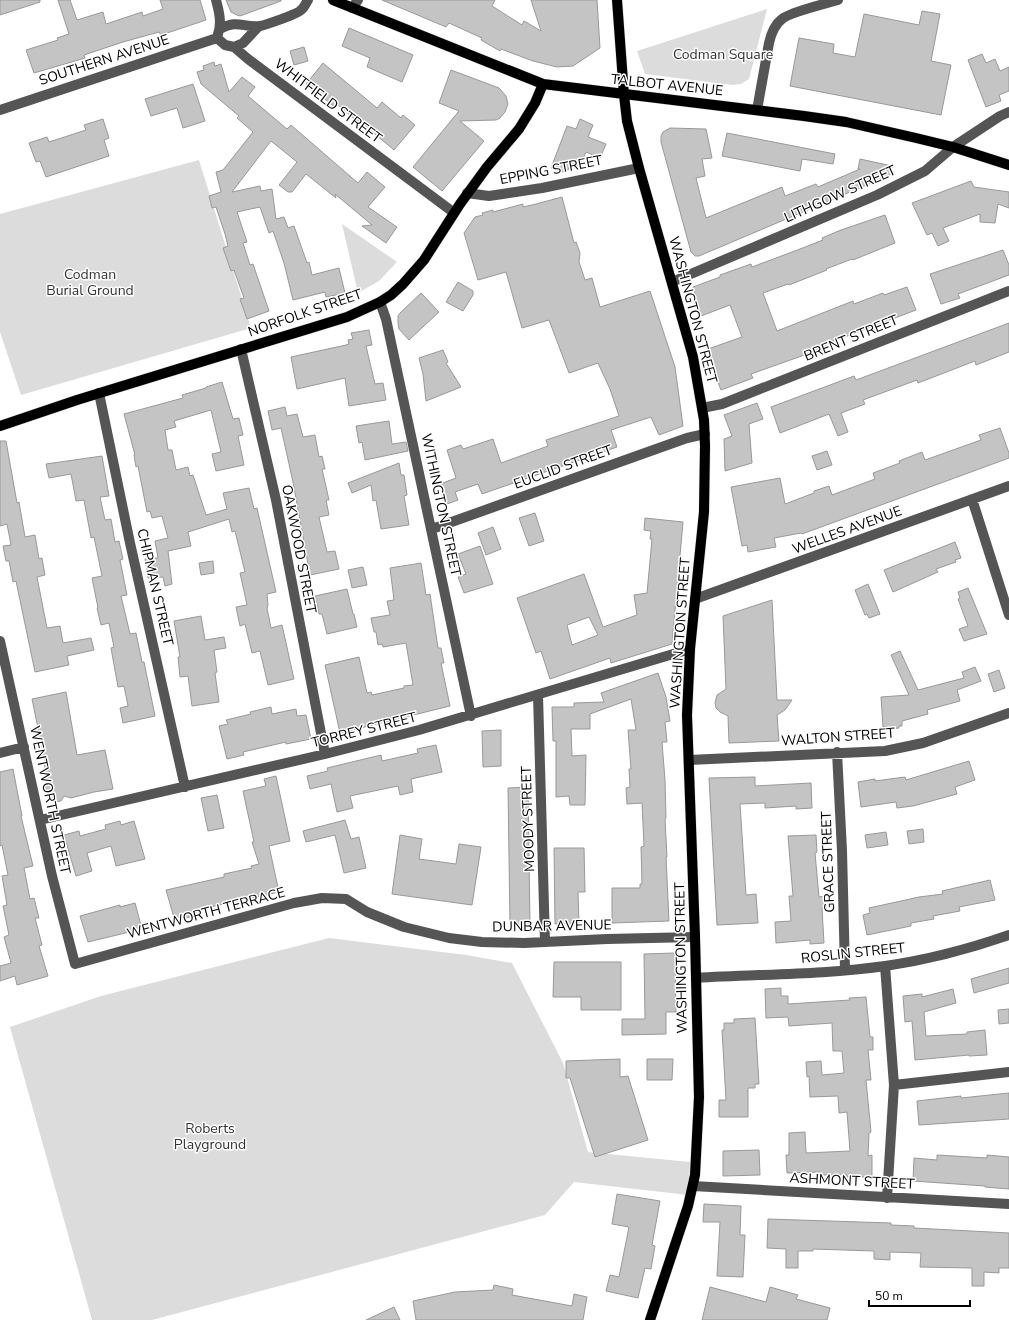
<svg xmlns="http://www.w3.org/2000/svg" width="1009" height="1320" viewBox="0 0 1009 1320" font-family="'Nunito Sans',sans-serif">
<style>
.green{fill:#dcdcdc}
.building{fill:#c4c4c4;stroke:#999;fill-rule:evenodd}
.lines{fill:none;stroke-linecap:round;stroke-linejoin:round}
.major-casing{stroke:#dbdbdb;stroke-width:11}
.minor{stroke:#555;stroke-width:10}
.major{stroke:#000;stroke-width:10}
.labels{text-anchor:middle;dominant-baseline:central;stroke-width:3;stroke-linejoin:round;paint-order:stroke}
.park-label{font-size:14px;fill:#333;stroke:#fff}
.street-label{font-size:14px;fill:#000;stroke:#fff}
</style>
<rect width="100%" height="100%" fill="#fff"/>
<path class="green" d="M767,9L749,79L741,84L733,85L645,74L637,51Z
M199,160L251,328L21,395L0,332V214Z
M342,224L397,262L379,281L358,293Z
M329,938L466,955L512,963L563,1063L588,1152L690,1162L688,1195L574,1182L545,1215L152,1320H92L10,1027L101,996Z"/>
<path class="building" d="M0,0H40V2L0,15Z
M58,0H70L77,20L103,12L106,24L142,12L143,16L163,9L160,0H200L206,20L161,35L159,32L123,42L84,55L85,58L34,73L26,50L58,40L57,38L69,34Z
M226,0H281V1L240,16L237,15L231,12Z
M382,0H495L492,6L522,25L524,21L541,31L531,0H597L600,48L573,66L557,67L533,61L501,49L500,51L481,40L482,38L449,23L446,27Z
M922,11L940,14L931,61L951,65L941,115L790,86L799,38L834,44L833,53L855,57L864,14L919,25Z
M349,28L413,55L402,82L367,67L370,58L342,46Z
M304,47L308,61L294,65L290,51Z
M982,54L986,63L995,59L1000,71L1009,67V91L999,95L1001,101L986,107L968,60Z
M214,62L215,66L221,64L229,92L242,77L255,87L248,96L287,129L291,125L358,183L367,172L385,187L368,207L397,227L386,243L362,226L372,225L335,194L336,198L306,174L292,192H288L279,185L297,162L271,141L232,192L260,186L261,191L272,189L276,219L284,217L288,228L294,226L307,263L309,262L312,275L339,268L345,293L326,297L325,292L293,300L284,263L273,231L269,233L260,207L237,212L247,242L243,243L250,265L253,264L269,311L247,319L240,299L244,298L234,270L231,271L223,248L228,246L225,234L216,207L212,208L209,196L221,192L216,172L223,170L253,132L237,118L239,116L201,84L197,72L204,70L203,66Z
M323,63L377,108L382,102L401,118L403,115L415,125L394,150L358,120L357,121L338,105L336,108L306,84Z
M451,70L499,88L506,96L508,104L505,112L500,118L496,120L460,121L484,141L442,191L413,167L459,111L439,103Z
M193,84L205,121L183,128L177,108L151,116L145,99Z
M103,119L109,138L104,140L109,156L46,177L40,161L36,162L29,143L47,137L49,142L86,130L84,125Z
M580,119L593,125L588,137L606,144L600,158L586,152L580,167L571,164L568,170L562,172L551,168L567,126L576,129Z
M670,128L706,129L712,158L702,159L705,176L696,178L706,218L782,187L785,196L816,184L818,187L860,169H858L860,159L892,166L890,175L699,256H695L691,252L661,142V136L663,132Z
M727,133L835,154L833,164L802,159L800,171L722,156Z
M971,181L974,187L1009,192V208L998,204L995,223L980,222V214L943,228L949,241L938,246L932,233L927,235L912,203Z
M562,197L574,243L576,242L580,253L579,262L585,280L592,278L600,307L650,291L675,367L683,426L659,435L651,417L611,430L617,447L482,494L478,484L455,492L458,500L447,504L440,484L456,478L447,450L461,445L463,449L493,439L501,463L548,446L546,440L619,416L610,389L598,363L569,373L549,320L522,328L506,272L478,280L464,233L475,217L483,215L482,213L493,210V212L523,204V207L536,204Z
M885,215L895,243L853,260L852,259L826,269L827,270L789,285L788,284L763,293L777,331L853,301L854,304L883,293L884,295L907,287L916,310L826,344L827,347L751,374L753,378L721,390L716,377H718L708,349L742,337L730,305L701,316L693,287L720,277V275L751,264L752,267L800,249L823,240L822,238L841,230Z
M1003,250L1009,265V275L958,294L960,298L941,304L930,274Z
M458,282L473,291V295L463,311L446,302Z
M421,293L439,312L409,340L399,329L398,323V316L400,313Z
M1009,323V352L976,365L975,361L918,383L917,380L863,400L865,404L841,413L848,432L838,436L829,414L780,433L771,407L854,376L856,380Z
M369,330L372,345L366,346L375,384L383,383L386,400L349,406L345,378L297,389L291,357L346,345L349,344L348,340L353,339L351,333Z
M443,350L448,362L446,363L461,387L426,401L423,374L419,358Z
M222,382L233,419L239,418L243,435L238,436L244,465L216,471L212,454L221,452L211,410L174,421L176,427L165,430L168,450H172L176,470L188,467L190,476L193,475L206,515L227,509L223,493L249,488L254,509L257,508L276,592L267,594L268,605L267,608L271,628L282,625L294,679L268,685L260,651L252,653L245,624L240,626L236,607L247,605L240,573L245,572L235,531L232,532L229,519L188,532L191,546L168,551L172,584L165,586L163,577L148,578L145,559L158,558L155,541L168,538L162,516L152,518L150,511L147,512L138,466L136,467L134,455H135L124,414L183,398L182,395L206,388V387Z
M757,403L763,419L749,424L752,463L725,471L724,439L732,436L724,415Z
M285,407L287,416L297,414L303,437L315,435L319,457L322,456L325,469H322L329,500H326L329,515L319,517L327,552L335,551L339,569L310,575L293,482L281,428L272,430L268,411Z
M389,421L392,444L406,442L408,451L365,460L362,442L359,443L356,426Z
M1000,428L1009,453V458L802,534L801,533L774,538L776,547L748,552L747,545L742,546L731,487L780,478L785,504L814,493V491L829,486L832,495L875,479L873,473L900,463L899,461L922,452L925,460L981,440L979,435Z
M0,441H6L17,503L19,502L25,537L35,535L39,559L42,558L45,575L37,577L47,628L60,626L63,643L91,638L94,650L67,656L69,665L35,672L16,581L13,582L9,561H6L3,546L11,545L7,524L0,526Z
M827,451L832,465L817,470L812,456Z
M102,456L109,496L100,497L105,520L111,519L115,542L119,541L123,559L120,560L127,595L121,596L130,634L136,633L142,662H144L155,716L123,723L120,708L128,706L124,686L118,687L111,648L114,647L109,623L101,625L97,608H98L92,578L102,576L94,537L91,538L84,500L76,501L71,474L49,478L46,464Z
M399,463L401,475H404L407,495L404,496L409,525L381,529L376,500L373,501L371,485L352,493L348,483Z
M535,513L544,541L529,546L519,518Z
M645,518L683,522L672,644L611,663L610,658L550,679L541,651L536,653L517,598L584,574L603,627L637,615L634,595L647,593L652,539H650L651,531L644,530ZM589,617L598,635L572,645L567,625Z
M493,527L501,549L486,555L478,533Z
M955,542L961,558L955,560L956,562L936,569L938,572L893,592L884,570Z
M480,546L493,584L464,593L458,577L466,574L458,554Z
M213,561L214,573L201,575L199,563Z
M421,563L426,595L430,594L438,648H441L444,663H441L450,706L340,733L325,665L359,657L367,693L371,692L372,695L404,688V686L413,685L406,643L383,647L382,644L378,645L376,632H374L371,618L390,615L387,601L394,600L390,568Z
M363,567L367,585L352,588L348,570Z
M868,584L880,614L869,618L867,614L865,615L855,590Z
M968,588L987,634L964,641L959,629L968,626L958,599L960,598L958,592Z
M347,589L353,614H354L357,627L327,634L322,614H319L315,596Z
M772,600L777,700H792L785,710L777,715L779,741L729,743L728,716L720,712L716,708L715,703L717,695L726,689L723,616Z
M201,616L205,640L224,637L226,648L214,650L217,672L215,673L219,702L192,706L188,676L180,677L178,657H180L174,621Z
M900,651L918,690L964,678L962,672L975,667L981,681L957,690L960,701L927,710L928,714L902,721V726H899V728L888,729L887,727H883L881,697L909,695L891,655Z
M999,670L1005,688L994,692L988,674Z
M658,673L666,697L670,721L665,722L667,742H662L665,780L666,818L665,819L667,857H666L669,921L612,923V888H640V884H642L641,847L644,846L642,803L627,804L626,788L630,787L629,769H631L628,730H636L631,699L590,714V729H571L572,756L586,755L585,805H570L569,796L556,797V741H553L552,707H574V703L604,702L601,693Z
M66,692L77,755L105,750L113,789L94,792L71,798L64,796L61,801L54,802L48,798L45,785H48L44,762H45L32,699Z
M271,707L272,714L296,709L297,716L306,715L311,739L286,744V742L243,752L244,755L227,759L219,726L228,724L226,720L251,714L250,712Z
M501,730V766L483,767L482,731Z
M436,745L442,772L411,779L413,792L400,795L398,786L350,796L353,808L337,812L331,784L310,789L307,776L328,771L327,768L381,755L382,761L418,753L417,749Z
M969,761L975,780L955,787L957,794L913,806L897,808L896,802L861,807L858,782L875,779V781L905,777L906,780Z
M13,769L22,816H21L33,866L24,868L30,899L34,898L39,918H35L42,945L39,946L48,976L17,985L15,976L0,981V966L11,963L4,937L9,935L3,906L7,905L2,876L8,875L2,845L0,846V772Z
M276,776L290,841L269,846L279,892L196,910L197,915L175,921L166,890L224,877V874L252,868L251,866L259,864L252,842H254L243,791L266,786L264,779Z
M755,777V786L811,783L812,808L796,809V806L765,808V803L740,804L746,895L756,894L758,923L717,925L709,778Z
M528,787L530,926H510L508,788Z
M217,795L224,828L208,831L201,798Z
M345,820L351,839L359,837L366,868L344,873L335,835L306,842L303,831Z
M120,821L121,825L134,821L145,859L116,866L111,846L87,853L92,871L76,876L64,835L79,831L80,836L106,829L105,825Z
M923,829L924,842L909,844L907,831Z
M886,832L888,845L867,848L865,835Z
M400,835L422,839L419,859L456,864L459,844L481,847L472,905L392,894Z
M816,835L817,852L815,853L819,897L825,896L826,908H822L824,943L810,944V940L776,943L775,922L791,921L789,896H793L788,836Z
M554,848H584L585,892H578L579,923L555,924Z
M990,880L995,900L959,907L960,911L933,916L934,919L911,923V926L867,935L863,915L870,913L869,908L919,897L943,894L942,891Z
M135,903L142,929L88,942L80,916L120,905V907Z
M675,953L676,1012H666V1034L622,1035V1019H645L644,954Z
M554,962H621V1010H581V997H553Z
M1009,968V983L974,993L971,979Z
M781,988V996H788V1004L850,1000L849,998L866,997L870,1037H873V1050H868L871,1080H866L871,1132L869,1133L868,1156L872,1155V1177H847V1175H820V1172L787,1173L786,1155H789V1133L805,1132L806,1153L850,1151L847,1112L839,1113L838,1096L810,1097L809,1076L807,1077L806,1062L821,1061L822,1075L844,1073L842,1051H833L832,1023L789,1026L788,1017L766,1018L765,989Z
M953,989L956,1003L924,1012L926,1036L967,1034V1032L985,1030L987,1055L969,1056V1055L915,1060L912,1021L905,1022L903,996L922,994V997Z
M1009,1009V1023L999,1024L998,1010Z
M755,1018L759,1084H755V1088H748V1117H719V1100H726L722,1030H724V1023H734V1019Z
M620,1059V1077L628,1076L648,1140L595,1157L570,1078H566V1061Z
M647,1059H673L672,1080H647Z
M1009,1093V1119L919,1125L917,1101L961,1096V1098Z
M759,1150L760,1175L723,1176V1151Z
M937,1155L987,1158V1155L1009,1157V1189L985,1187V1186L913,1181L914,1158L937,1160Z
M617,1194L660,1201L652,1245L655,1246L651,1269L645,1268L638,1298L606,1291L610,1275L619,1277L629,1227L612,1224Z
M704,1204L741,1206L740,1235H745L743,1277L717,1276L720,1222H703Z
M768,1219L891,1223V1225L914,1226V1228L1009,1233V1268H999V1273L984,1272V1286H972V1268L920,1267L921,1253L890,1252V1260L874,1259V1251L813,1249V1251H798V1268H786V1249L767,1248Z
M494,1285L513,1289L512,1295L572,1306L574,1294L587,1297L583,1320H416L413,1301L455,1292L493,1290Z
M710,1287L766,1302L770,1287L798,1295L796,1299L830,1308L827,1320H702Z
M394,1307L400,1320H366Z"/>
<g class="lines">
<g class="major-casing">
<path id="major" d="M333,0L543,84L804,116L846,122L916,138L953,147L1009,165
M617,0L624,95L627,121L639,168L693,357L704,420L705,446L704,512L690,649L687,715L695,937L699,1097L695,1175L688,1206L650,1320
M0,426L77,400L347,317L380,302L391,295L403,284L424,260L460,204L487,167L519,129L535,103L543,84"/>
</g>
<path class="minor" d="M216,0C219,11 222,23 218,34
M352,8L358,0
M220,29C238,19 243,28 260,26C265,25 298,14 301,10C304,8 306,3 308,0
M217,38L225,45L234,47L248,59L453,212
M234,47L243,43L259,26
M0,110L217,38
M757,110L769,43C771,34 774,25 782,19C790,12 825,4 838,0
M467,193L489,196L542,188L639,168
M672,282L877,195L925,171L953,147L1000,116L1009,112
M380,302L386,319L471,716
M241,349L276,500L325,754
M99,393L130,543L185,787
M702,408L722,404L1009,291
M972,499L1009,615
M432,529L687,438L705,434
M695,599L1009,486
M0,641L52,876L75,964L294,903L322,898L346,899L367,912L404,927L449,938L482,942L524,943L607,939L695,937
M538,695L545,942
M837,752L842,851L845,970
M0,753L24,747
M689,760L885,751L923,743L1009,713
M40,820L325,754L419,730L690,649
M885,966L894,1085L887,1198
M696,978C759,974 823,975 885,966C927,960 969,949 1009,935
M894,1085L1009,1072
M693,1186L1009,1204"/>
<use href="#major" class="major"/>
</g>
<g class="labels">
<g class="park-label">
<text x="723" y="54">Codman Square</text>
<text x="90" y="274">Codman<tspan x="90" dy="16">Burial Ground</tspan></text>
<text x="210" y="1128">Roberts<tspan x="210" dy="16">Playground</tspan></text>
</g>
<g class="street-label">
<text transform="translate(104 60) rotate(-18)">SOUTHERN AVENUE</text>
<text transform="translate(667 85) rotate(6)">TALBOT AVENUE</text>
<text transform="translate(328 101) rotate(37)">WHITFIELD STREET</text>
<text transform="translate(551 170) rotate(-11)">EPPING STREET</text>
<text transform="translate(840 194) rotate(-24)">LITHGOW STREET</text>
<text transform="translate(693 310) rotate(75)">WASHINGTON STREET</text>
<text transform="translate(305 313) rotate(-19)">NORFOLK STREET</text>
<text transform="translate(851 338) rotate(-22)">BRENT STREET</text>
<text transform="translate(563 467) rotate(-20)">EUCLID STREET</text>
<text transform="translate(441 505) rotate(78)">WITHINGTON STREET</text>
<text transform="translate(847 530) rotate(-20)">WELLES AVENUE</text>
<text transform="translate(299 549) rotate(79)">OAKWOOD STREET</text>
<text transform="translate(155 587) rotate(77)">CHIPMAN STREET</text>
<text transform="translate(680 633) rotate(-86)">WASHINGTON STREET</text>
<text transform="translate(364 730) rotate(-14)">TORREY STREET</text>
<text transform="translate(838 737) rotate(-4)">WALTON STREET</text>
<text transform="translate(50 800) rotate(78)">WENTWORTH STREET</text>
<text transform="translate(528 819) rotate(-92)">MOODY STREET</text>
<text transform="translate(828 862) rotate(-92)">GRACE STREET</text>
<text transform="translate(206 913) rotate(-15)">WENTWORTH TERRACE</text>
<text transform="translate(552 926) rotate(-1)">DUNBAR AVENUE</text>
<text transform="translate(853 953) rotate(-6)">ROSLIN STREET</text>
<text transform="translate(681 958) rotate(-91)">WASHINGTON STREET</text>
<text transform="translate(852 1181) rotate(3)">ASHMONT STREET</text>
</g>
</g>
<path d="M869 1300v6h101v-6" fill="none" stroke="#000000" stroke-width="2"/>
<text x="875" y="1300" font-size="12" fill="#000000" stroke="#ffffff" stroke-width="3" paint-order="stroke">50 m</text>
</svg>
